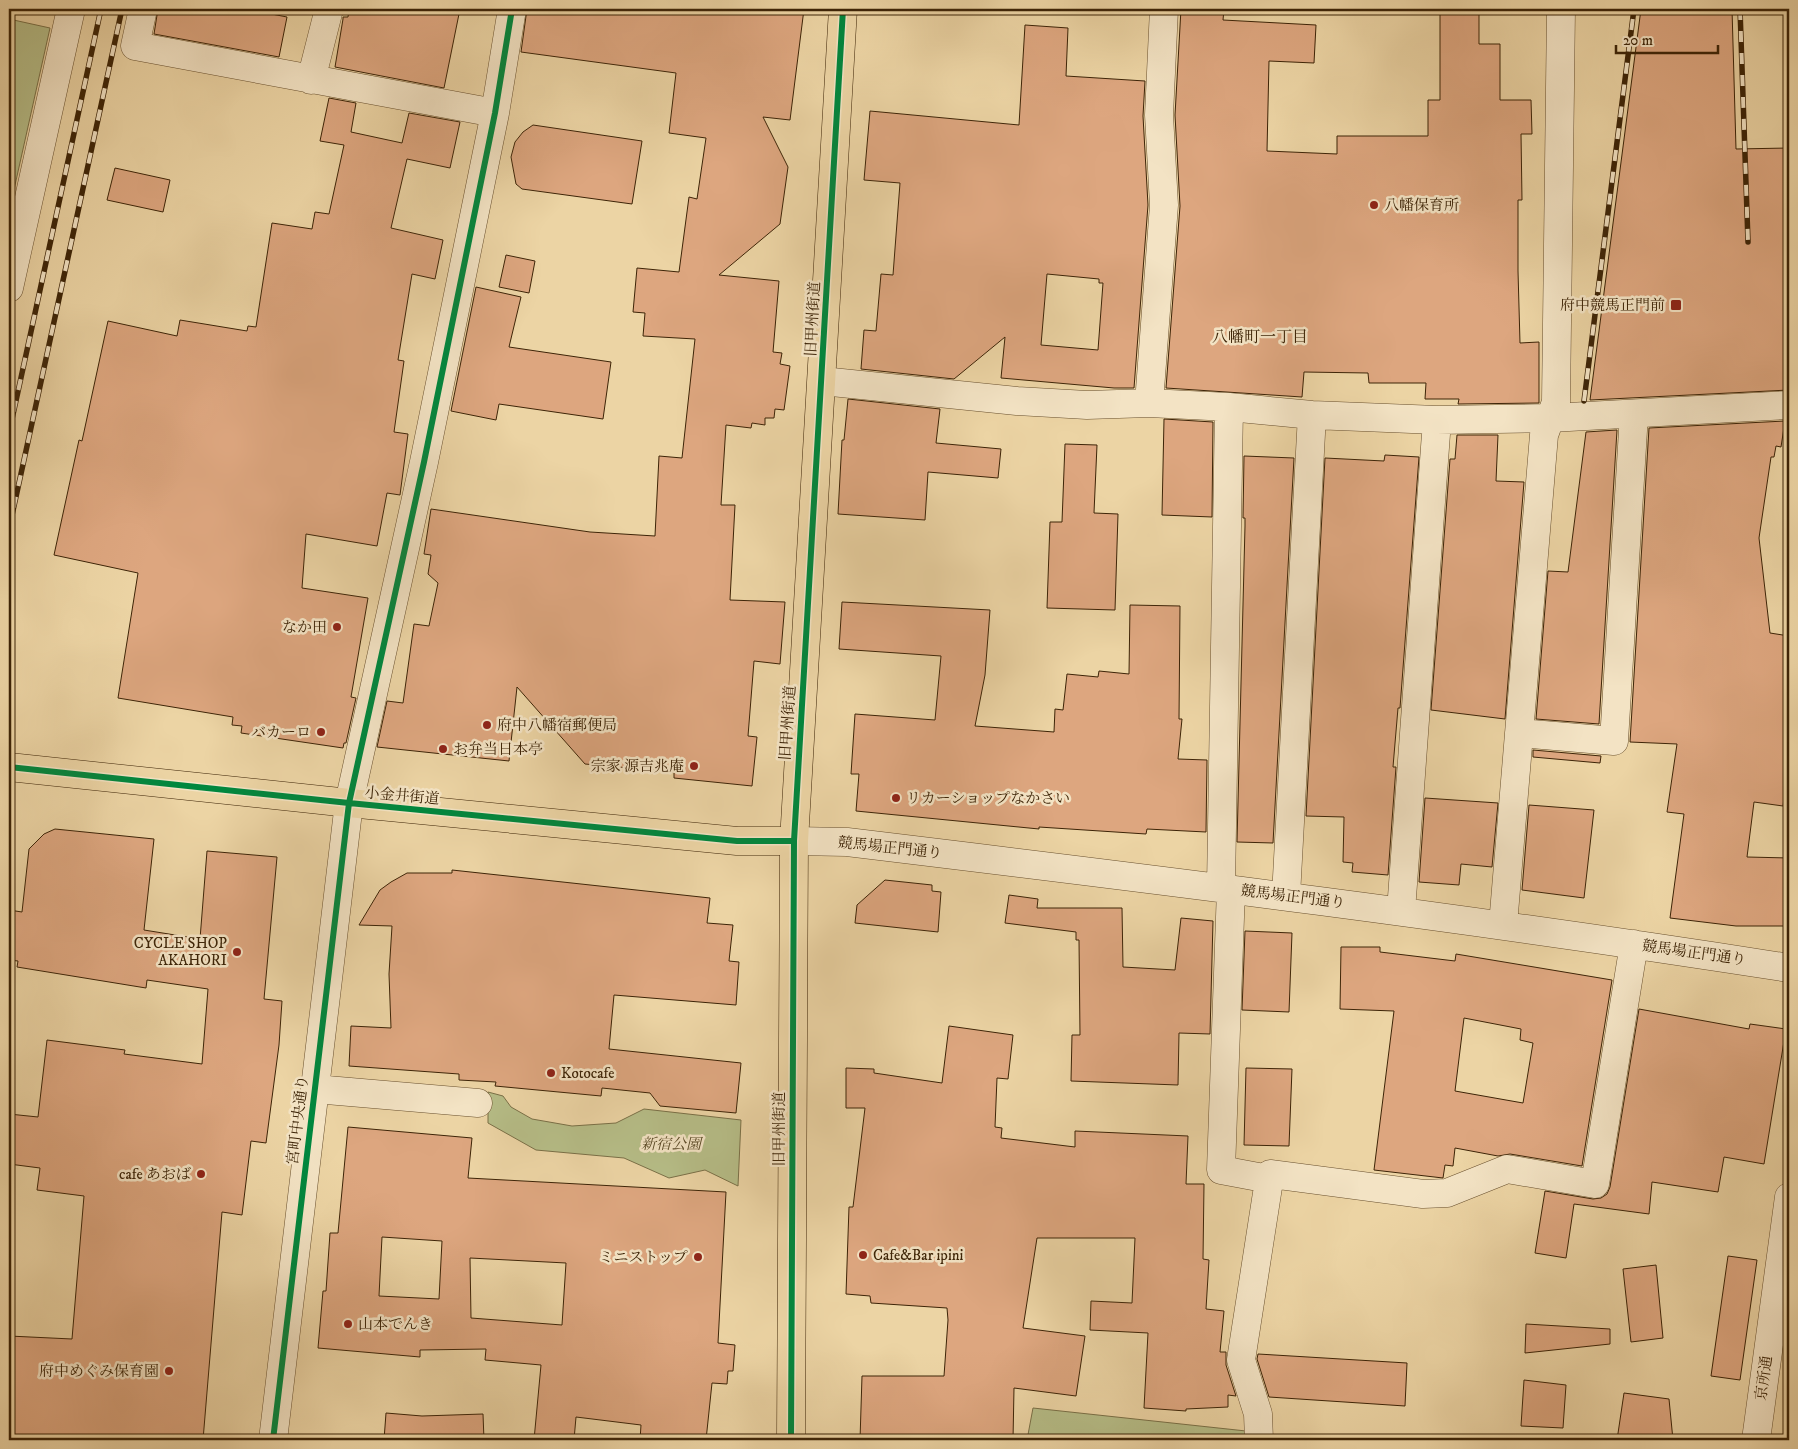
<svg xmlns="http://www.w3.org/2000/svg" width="1798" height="1449" viewBox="0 0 1798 1449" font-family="'IM FELL DW Pica','Noto Serif JP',serif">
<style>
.green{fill:#b6bd87;stroke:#7a7047}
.building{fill:#dda67f;stroke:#3d2407;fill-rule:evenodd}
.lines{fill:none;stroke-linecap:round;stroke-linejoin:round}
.minor-casing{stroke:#69502e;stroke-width:29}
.major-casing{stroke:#3d2407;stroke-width:29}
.minor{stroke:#f3e3c4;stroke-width:28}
.major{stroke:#ecd4a4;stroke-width:28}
.rail-casing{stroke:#3d2407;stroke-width:5.5}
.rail{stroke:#f3e3c4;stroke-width:4;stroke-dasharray:11;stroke-linecap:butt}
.cycleway-casing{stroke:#f3e3c4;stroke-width:9}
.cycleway{stroke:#00873e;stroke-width:6}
.poi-dot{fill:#8f2418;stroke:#f3e3c4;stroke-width:2}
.labels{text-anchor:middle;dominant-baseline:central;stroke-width:5;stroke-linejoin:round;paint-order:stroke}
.poi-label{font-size:15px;fill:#3d2407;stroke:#f3e3c4;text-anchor:end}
.street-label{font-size:15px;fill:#3d2407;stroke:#f3e3c4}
.park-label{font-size:15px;font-style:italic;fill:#5b4a27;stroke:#f3e3c4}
.neighbourhood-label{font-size:16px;fill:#3d2407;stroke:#f3e3c4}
</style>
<rect width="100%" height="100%" fill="#ecd4a4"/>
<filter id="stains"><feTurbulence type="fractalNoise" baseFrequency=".004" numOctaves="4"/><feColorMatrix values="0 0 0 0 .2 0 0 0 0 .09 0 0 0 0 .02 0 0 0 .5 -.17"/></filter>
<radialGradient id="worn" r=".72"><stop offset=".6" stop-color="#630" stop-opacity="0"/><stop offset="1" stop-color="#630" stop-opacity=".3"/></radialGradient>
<path class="green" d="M9,19L50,28L9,212Z
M488,1092L503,1096L511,1107L532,1119L572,1126L616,1123L644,1109L741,1120L738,1186L705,1170L669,1178L624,1158L536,1150L488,1123Z
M1033,1408L1246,1431L1245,1440H1027Z"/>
<path class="building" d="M158,9H246L287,17L279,57L154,34Z
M349,9H460L444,88L335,67L343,19V17H348Z
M527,9H804L790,120L763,117L788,167L780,224L719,275L779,281L773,352L782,353L780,364L790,366L784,410L775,409L774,418H765V425L752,423L751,428L726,425L721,505H735L730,600L785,602L780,664L754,661L748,736L757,737L752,786L674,778V772L663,771L585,764L517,687L509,761L377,747L387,701L403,703L414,624L429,626L438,583L428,574L431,555L424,554L431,509L590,532L655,536L659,456L682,458L695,339L643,336L645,313L633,312L637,268L679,272L689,197L697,199L706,138L669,133L676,73L521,52Z
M1181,9H1224L1223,20L1316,25L1314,63L1269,61L1267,151L1337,154V136H1428V100H1440V9H1479V44H1500V100H1531L1532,134H1521L1522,200H1518V271L1520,343L1539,342V403L1458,404L1459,399H1425L1426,383H1369L1368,373L1304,372L1302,397L1166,388L1180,206L1175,115Z
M1641,9H1732L1736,149L1789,148V390L1590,400Z
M1025,25L1068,28L1066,76L1145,81L1143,116L1148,205L1134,388H1114L1001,378L1005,337L954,379L861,369L864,330L876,331L881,274L893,275L900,183L864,180L870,111L1019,125ZM1047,274L1099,279V283H1103L1098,350L1041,345Z
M329,98L356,103L351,132L402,143L409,113L460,122L450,168L407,159L391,228L443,240L435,279L412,274L398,360L404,361L394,432L408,434L400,495L387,493L377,546L306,534L302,588L368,598L351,697L356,698L346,743H344L343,748L241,733L242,726L232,725L233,717L118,698L138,573L54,555L79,440L82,441L108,321L177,336L180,320L247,331L248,326L256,327L272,223L312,229L315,212L329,214L344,145L320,141Z
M533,125L642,141L632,204L522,189L516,184L511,157L515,142L523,132Z
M115,168L170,180L163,212L107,200Z
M506,255L535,261L529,293L499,287Z
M476,287L521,297L509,347L611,362L603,419L499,404L496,420L451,411Z
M848,399L940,409L936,443L1001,449L998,478L928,472L925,520L838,514L842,440H844Z
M1164,419L1213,422L1212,517L1162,515Z
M1785,421L1781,447L1776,446L1774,457H1771L1759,538L1770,633L1789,636V736L1785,766L1788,767L1783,806L1754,802L1747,857L1789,858V926H1736L1670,918L1684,814L1667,812L1677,744L1630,742L1649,428Z
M1617,430L1599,724L1536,719L1548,571L1568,572L1586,432Z
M1457,435H1498L1496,481L1524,482L1505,719L1431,710L1450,459H1455Z
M1065,444L1097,445L1094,513L1118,514L1115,610L1047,608L1050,522H1062Z
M1385,455L1419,457L1400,708H1398L1393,767H1396L1388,875L1352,872L1353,863L1343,862L1344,817L1306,816L1325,458L1384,461Z
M1244,456L1294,458L1273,843L1237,842L1245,526V518H1243Z
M842,602L990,610L985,675L975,726L1054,732L1055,709L1063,710L1067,674L1098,677L1099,671L1129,674L1130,605L1180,606L1179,719H1182L1178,759L1207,760L1206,832L1147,829L1146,834L1039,827V829L856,811L859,774H851L855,714L935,720L941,656L839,649Z
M1533,750L1601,756L1600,763L1533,757Z
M1425,798L1498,803L1492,867L1461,864L1459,885L1419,882Z
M1529,805L1594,810L1584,898L1522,890Z
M55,829L154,839L144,930L200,939L207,851L277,857L264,999L282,1001L279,1045L266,1143L251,1141L242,1215L222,1212L203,1440H63L9,1437V1336L72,1339L84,1196L37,1190L40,1168L9,1164V1114L38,1117L47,1040L125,1050L124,1054L202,1064L208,989L147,980L146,988L17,967L18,961L9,960V910L22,912L29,849L44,834Z
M452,870L710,898L707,923L733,925L729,961L739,962L736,1005L614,995L609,1049L741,1063L736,1113L660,1106L650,1093L602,1088L601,1096L495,1086L496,1082L459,1080V1074L349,1066L351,1026L391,1028L389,974L392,926L359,925L380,890L391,882L407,873H452Z
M885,880L932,885V891L941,892L938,932L855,923L857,905Z
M1009,895L1038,899L1037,908H1122L1123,967L1175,970L1181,918L1213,921L1210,1034L1179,1033L1178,1085L1071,1081L1072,1035H1080L1079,940H1076V932L1005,923Z
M1245,931L1292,933L1289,1012L1242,1010Z
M1341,947H1380V952L1455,961L1456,954L1612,980L1582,1166L1510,1154L1498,1156L1455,1148L1453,1166L1445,1165L1443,1178L1374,1170L1394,1011L1340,1009ZM1464,1018L1521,1029L1520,1040L1533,1043L1523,1103L1455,1091Z
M1639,1009L1749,1029L1750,1024L1786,1029L1764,1164L1724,1157L1718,1192L1652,1182L1649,1214L1574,1204L1566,1258L1535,1253L1545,1191L1593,1199L1601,1198L1607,1194L1610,1187Z
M949,1026L1013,1035L1008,1079L997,1078L995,1127L1002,1128L1001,1138L1075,1147V1131L1188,1136L1186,1184H1204L1203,1259L1209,1260L1206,1309L1224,1311L1220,1352H1226V1365L1236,1396L1228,1395V1407L1186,1409V1411L1144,1408L1148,1333L1090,1330L1091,1301L1132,1303L1135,1238H1037L1023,1328L1085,1336L1076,1396L1014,1388L1013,1440H860L862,1376H944L948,1320L947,1308L871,1303L870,1296L846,1294L849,1207H853L865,1108H846V1068L874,1069V1073L942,1083Z
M1246,1068L1292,1069L1289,1146L1244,1145Z
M348,1127L472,1138L468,1178L726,1192L718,1343L735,1345L733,1371H728L727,1384L712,1383L706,1440H640L641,1425L576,1417L574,1440H534L541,1365L485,1360L486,1349L420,1350V1357L318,1348L323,1291H326L330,1233H338ZM382,1237L442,1241L439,1299L379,1296ZM470,1258L566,1263L562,1325L471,1318Z
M1728,1256L1757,1260L1740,1380L1711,1376Z
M1656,1265L1663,1338L1631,1342L1623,1269Z
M1526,1324L1610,1329V1344L1525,1353Z
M1258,1354L1407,1363L1405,1406L1269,1397L1257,1359Z
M1524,1380L1566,1385L1563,1428L1521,1426Z
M1624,1393L1669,1399L1673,1440H1617Z
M386,1413L422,1416L483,1414L484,1440H384Z"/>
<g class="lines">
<g class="minor-casing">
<path id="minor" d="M143,9L135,46L495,113
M311,80L329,9
M9,288L71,9
M822,381L1017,401L1087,405L1149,403L1229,407L1312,415L1437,420L1550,418L1789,405
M1149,403L1164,205L1159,115L1164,9
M1519,733L1614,741L1634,414
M794,841L847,842C1162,880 1476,919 1789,968
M1221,887L1229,407
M1231,889L1221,1170L1269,1179
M1286,896L1312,415
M1401,911L1437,420
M1503,925L1544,435L1556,402L1561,9
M315,1089L478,1103
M273,1440L349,803L424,462L495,113L512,9
M1259,1440L1258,1414L1241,1360L1270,1174L1423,1194L1447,1193L1507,1169L1595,1184L1634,944
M1756,1440L1789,1197"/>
</g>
<g class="major-casing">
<path id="major" d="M9,767L349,803L737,841H794
M791,1440L794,841L843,9"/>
</g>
<use href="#minor" class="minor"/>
<use href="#major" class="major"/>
<g class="rail-casing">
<path id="rail" d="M1740,9L1748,242
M1584,401L1634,9
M9,433L101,9
M9,529L122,9"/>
</g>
<use href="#rail" class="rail"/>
<g class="cycleway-casing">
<path id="cycleway" d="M9,767L349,803L737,841H794
M273,1440L349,803L424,462L495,113L512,9
M791,1440L794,841L843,9"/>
</g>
<use href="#cycleway" class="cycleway"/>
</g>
<g class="poi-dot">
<circle cx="1374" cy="205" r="5"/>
<rect x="1670" y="299" width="12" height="12" rx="2.5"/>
<circle cx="337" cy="627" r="5"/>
<circle cx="487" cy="725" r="5"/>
<circle cx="321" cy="732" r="5"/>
<circle cx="443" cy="749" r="5"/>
<circle cx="694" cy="766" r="5"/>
<circle cx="896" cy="798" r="5"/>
<circle cx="237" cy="952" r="5"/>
<circle cx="551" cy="1073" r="5"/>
<circle cx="201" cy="1174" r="5"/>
<circle cx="863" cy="1255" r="5"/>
<circle cx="698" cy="1257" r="5"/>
<circle cx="348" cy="1324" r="5"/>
<circle cx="169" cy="1371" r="5"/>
</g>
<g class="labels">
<g class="poi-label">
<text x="1384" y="205" text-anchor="start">八幡保育所</text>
<text x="1665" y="305">府中競馬正門前</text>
<text x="327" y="627">なか田</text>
<text x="497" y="725" text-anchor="start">府中八幡宿郵便局</text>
<text x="311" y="732">バカーロ</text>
<text x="453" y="749" text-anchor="start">お弁当日本亭</text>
<text x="684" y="766">宗家 源吉兆庵</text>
<text x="906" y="798" text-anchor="start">リカーショップなかさい</text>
<text x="227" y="943">CYCLE SHOP<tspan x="227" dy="17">AKAHORI</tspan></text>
<text x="561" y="1073" text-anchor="start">Kotocafe</text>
<text x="191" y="1174">cafe あおば</text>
<text x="873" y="1255" text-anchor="start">Cafe&amp;Bar ipini</text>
<text x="688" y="1257">ミニストップ</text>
<text x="358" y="1324" text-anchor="start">山本でんき</text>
<text x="159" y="1371">府中めぐみ保育園</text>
</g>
<g class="street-label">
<text transform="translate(813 319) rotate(-87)">旧甲州街道</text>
<text transform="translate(788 723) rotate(-86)">旧甲州街道</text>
<text transform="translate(402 796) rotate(5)">小金井街道</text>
<text transform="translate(890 848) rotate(6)">競馬場正門通り</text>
<text transform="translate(1293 897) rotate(7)">競馬場正門通り</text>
<text transform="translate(1694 953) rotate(8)">競馬場正門通り</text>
<text transform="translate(298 1120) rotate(-83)">宮町中央通り</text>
<text transform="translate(779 1129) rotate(-90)">旧甲州街道</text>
<text transform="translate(1764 1378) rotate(-82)">京所通</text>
</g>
<g class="park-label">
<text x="671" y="1144">新宿公園</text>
</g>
<g class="neighbourhood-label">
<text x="1260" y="337">八幡町一丁目</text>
</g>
</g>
<rect width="1798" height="1449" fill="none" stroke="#ecd4a4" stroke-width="30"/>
<rect x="10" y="10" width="1778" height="1429" fill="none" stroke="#3d2407" stroke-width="2.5"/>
<rect x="15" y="15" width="1768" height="1419" fill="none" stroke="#3d2407"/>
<path d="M1616 45v8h102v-8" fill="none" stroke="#3d2407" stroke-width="2.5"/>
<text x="1623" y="45" font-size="15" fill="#3d2407" stroke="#f3e3c4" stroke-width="4" paint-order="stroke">20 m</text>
<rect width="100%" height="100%" filter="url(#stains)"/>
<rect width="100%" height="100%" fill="url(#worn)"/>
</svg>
